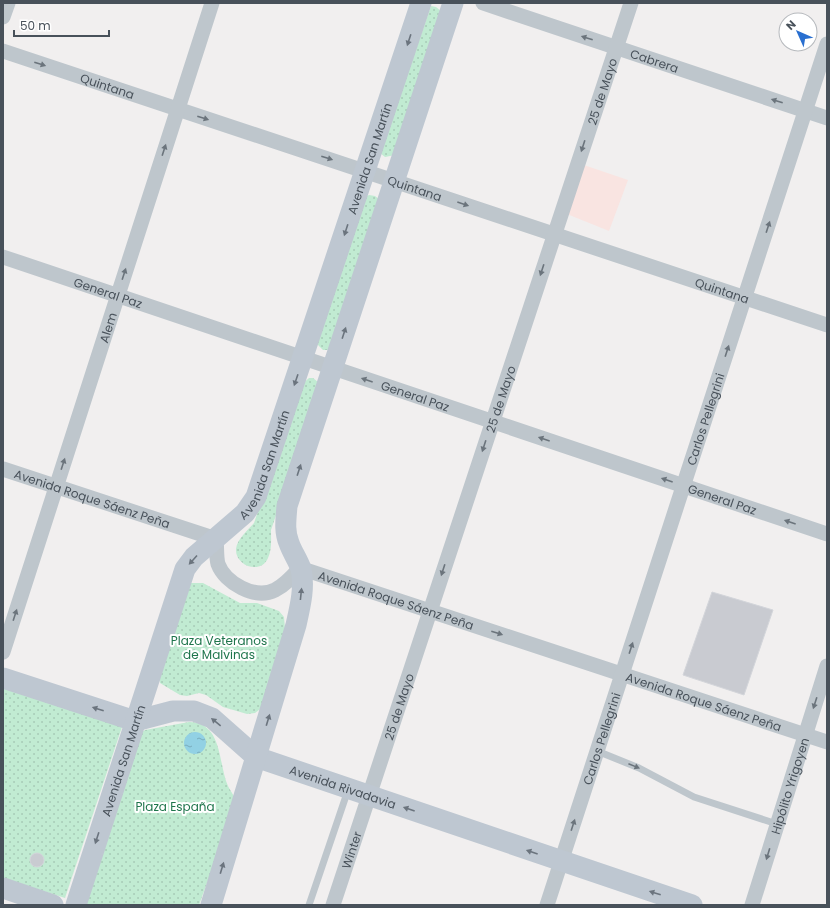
<svg xmlns="http://www.w3.org/2000/svg" width="830" height="908" viewBox="0 0 830 908" font-family="Poppins,sans-serif">
<style>
.medical{fill:#f9e4e1}
.green{fill:url(#green-dots)}
.water{fill:url(#water-ripples)}
.building{fill:#c9cbd1;stroke:#d3d5da}
.lines{fill:none;stroke-linecap:round;stroke-linejoin:round}
.lane{stroke:#bec6cc;stroke-width:7}
.street{stroke:#bec6cc;stroke-width:15}
.secondary{stroke:#bec7d1;stroke-width:21}
.oneway{fill:#6b747c}
.oneway2{fill:#6b747e}
.labels{text-anchor:middle;dominant-baseline:central;stroke-width:4;stroke-linejoin:round;paint-order:stroke}
.street-label{font-size:12px;fill:#48515a;stroke:#fff}
.park-label{font-size:12px;fill:#1f754c;stroke:#fff}
</style>
<defs>
<pattern id="green-dots" width="8" height="8" patternUnits="userSpaceOnUse"><rect width="8" height="8" fill="#c1ebd2"/><path d="M2 2h.1M6 6h.1" fill="none" stroke="#a7cbb7" stroke-width="1.8" stroke-linecap="round"/></pattern>
<pattern id="water-ripples" width="26" height="14" patternUnits="userSpaceOnUse"><rect width="26" height="14" fill="#92d1e4"/><path d="M2 4q2-2 4 0t4 0M15 11q2-2 4 0t4 0" fill="none" stroke="#79acbc"/></pattern>
</defs>
<rect width="100%" height="100%" fill="#f1efef"/>
<path class="medical" d="M578,163L628,180L609,231L562,212Z"/>
<path class="green" d="M431,6L436,7L441,11L395,155L385,157L380,153Z
M369,195L375,196L380,200L329,350H323L318,345L317,339L365,197Z
M309,378H313L318,382V392L271,530C271,539 272,550 268,558C261,575 235,566 236,549C237,539 248,530 254,523L301,385Z
M191,583H203L240,603H257L279,611L284,617L285,629L263,707L255,713L247,714L223,707L206,695L199,693L187,696L180,695L160,683L159,676Z
M3,688L122,727L65,898L3,878Z
M189,722C223,722 218,764 228,786C231,792 235,796 236,803L199,905H86L139,734L145,730Z"/>
<path class="water" d="M184 743a11 11 0 1 1 22 0a11 11 0 1 1-22 0Z"/>
<path class="building" d="M712,592L773,610L744,695L683,675Z
M30 860a7 7 0 1 1 14 0a7 7 0 1 1-14 0Z"/>
<g class="lines">
<path class="lane" d="M597,751L639,768L694,797L777,824
M309,905L348,790"/>
<g class="street">
<path id="s1" d="M483,3L827,118"/>
<path d="M3,17L8,3"/>
<path id="s2" d="M3,51L827,325"/>
<path id="s3" d="M3,257L827,534"/>
<path id="s4" d="M3,469L216,539C217,546 216,557 218,564C225,583 255,600 275,590C285,585 292,577 300,568L827,742"/>
<path id="s5" d="M3,652L212,3"/>
<path id="s6" d="M333,905L631,3"/>
<path id="s7" d="M547,905L827,44"/>
<path id="s8" d="M752,905L827,666"/>
</g>
<g class="secondary">
<path id="s9" d="M3,678L135,721L173,711H194L212,718L256,757L692,905"/>
<path d="M3,888L53,905"/>
<path id="s10" d="M76,905L185,569L194,557L245,513L256,497L421,3"/>
<path d="M211,905L296,625C300,607 305,588 301,569C298,560 292,552 289,543C284,531 286,519 287,506L453,3"/>
</g>
</g>
<defs><path id="oneway-solid" d="M-6-.8H1V-3.2L6.5 0L1 3.2V.8H-6Z"/></defs>
<g class="oneway">
<use href="#oneway-solid" transform="translate(587 38) rotate(-162)"/>
<use href="#oneway-solid" transform="translate(40 64) rotate(18)"/>
<use href="#oneway-solid" transform="translate(777 101) rotate(-162)"/>
<use href="#oneway-solid" transform="translate(203 118) rotate(18)"/>
<use href="#oneway-solid" transform="translate(583 146) rotate(108)"/>
<use href="#oneway-solid" transform="translate(164 150) rotate(-72)"/>
<use href="#oneway-solid" transform="translate(327 158) rotate(18)"/>
<use href="#oneway-solid" transform="translate(463 204) rotate(19)"/>
<use href="#oneway-solid" transform="translate(768 227) rotate(-72)"/>
<use href="#oneway-solid" transform="translate(542 270) rotate(108)"/>
<use href="#oneway-solid" transform="translate(124 274) rotate(-72)"/>
<use href="#oneway-solid" transform="translate(727 351) rotate(-72)"/>
<use href="#oneway-solid" transform="translate(367 380) rotate(-161)"/>
<use href="#oneway-solid" transform="translate(544 439) rotate(-161)"/>
<use href="#oneway-solid" transform="translate(484 446) rotate(108)"/>
<use href="#oneway-solid" transform="translate(63 464) rotate(-72)"/>
<use href="#oneway-solid" transform="translate(667 480) rotate(-161)"/>
<use href="#oneway-solid" transform="translate(790 522) rotate(-161)"/>
<use href="#oneway-solid" transform="translate(443 570) rotate(108)"/>
<use href="#oneway-solid" transform="translate(15 615) rotate(-72)"/>
<use href="#oneway-solid" transform="translate(497 633) rotate(18)"/>
<use href="#oneway-solid" transform="translate(631 648) rotate(-72)"/>
<use href="#oneway-solid" transform="translate(815 703) rotate(108)"/>
<use href="#oneway-solid" transform="translate(634 766) rotate(22)"/>
<use href="#oneway-solid" transform="translate(573 825) rotate(-72)"/>
<use href="#oneway-solid" transform="translate(768 854) rotate(107)"/>
</g>
<g class="oneway2">
<use href="#oneway-solid" transform="translate(409 40) rotate(108)"/>
<use href="#oneway-solid" transform="translate(346 230) rotate(108)"/>
<use href="#oneway-solid" transform="translate(344 333) rotate(-72)"/>
<use href="#oneway-solid" transform="translate(296 380) rotate(109)"/>
<use href="#oneway-solid" transform="translate(299 470) rotate(-72)"/>
<use href="#oneway-solid" transform="translate(193 560) rotate(132)"/>
<use href="#oneway-solid" transform="translate(301 594) rotate(-84)"/>
<use href="#oneway-solid" transform="translate(98 709) rotate(-162)"/>
<use href="#oneway-solid" transform="translate(268 720) rotate(-73)"/>
<use href="#oneway-solid" transform="translate(216 722) rotate(-141)"/>
<use href="#oneway-solid" transform="translate(409 809) rotate(-161)"/>
<use href="#oneway-solid" transform="translate(97 838) rotate(108)"/>
<use href="#oneway-solid" transform="translate(532 852) rotate(-161)"/>
<use href="#oneway-solid" transform="translate(222 868) rotate(-73)"/>
<use href="#oneway-solid" transform="translate(655 893) rotate(-162)"/>
</g>
<g class="labels">
<g class="street-label">
<text stroke="none"><textPath href="#s1" startOffset="181">Cabrera</textPath></text>
<text stroke="none"><textPath href="#s2" startOffset="110">Quintana</textPath></text>
<text stroke="none"><textPath href="#s6" startOffset="857">25 de Mayo</textPath></text>
<text stroke="none"><textPath href="#s10" startOffset="812">Avenida San Martín</textPath></text>
<text stroke="none"><textPath href="#s2" startOffset="434">Quintana</textPath></text>
<text stroke="none"><textPath href="#s2" startOffset="758">Quintana</textPath></text>
<text stroke="none"><textPath href="#s3" startOffset="111">General Paz</textPath></text>
<text stroke="none"><textPath href="#s5" startOffset="341">Alem</textPath></text>
<text stroke="none"><textPath href="#s3" startOffset="435">General Paz</textPath></text>
<text stroke="none"><textPath href="#s6" startOffset="533">25 de Mayo</textPath></text>
<text stroke="none"><textPath href="#s7" startOffset="511">Carlos Pellegrini</textPath></text>
<text stroke="none"><textPath href="#s10" startOffset="488">Avenida San Martín</textPath></text>
<text stroke="none"><textPath href="#s4" startOffset="94">Avenida Roque Sáenz Peña</textPath></text>
<text stroke="none"><textPath href="#s3" startOffset="759">General Paz</textPath></text>
<text stroke="none"><textPath href="#s4" startOffset="453">Avenida Roque Sáenz Peña</textPath></text>
<text stroke="none"><textPath href="#s4" startOffset="777">Avenida Roque Sáenz Peña</textPath></text>
<text stroke="none"><textPath href="#s6" startOffset="209">25 de Mayo</textPath></text>
<text stroke="none"><textPath href="#s7" startOffset="175">Carlos Pellegrini</textPath></text>
<text stroke="none"><textPath href="#s10" startOffset="152">Avenida San Martín</textPath></text>
<text stroke="none"><textPath href="#s8" startOffset="125">Hipólito Yrigoyen</textPath></text>
<text stroke="none"><textPath href="#s9" startOffset="369">Avenida Rivadavia</textPath></text>
<text stroke="none"><textPath href="#s6" startOffset="58">Winter</textPath></text>
</g>
<g class="park-label">
<text x="219" y="640">Plaza Veteranos<tspan x="219" dy="14">de Malvinas</tspan></text>
<text x="175" y="806">Plaza España</text>
</g>
</g>
<rect width="830" height="908" fill="none" stroke="#48515a" stroke-width="8"/>
<g transform="translate(798 32) rotate(315)"><circle r="19" fill="#ffffff" stroke="#b6b9bd"/>
<path d="M0-3L7 15L0 10L-7 15Z" fill="#296fd0"/>
<text y="-6" font-size="11" font-weight="bold" text-anchor="middle" fill="#48515a">N</text>
</g>
<path d="M14 30v6h95v-6" fill="none" stroke="#48515a" stroke-width="2"/>
<text x="20" y="30" font-size="12" fill="#48515a" stroke="#ffffff" stroke-width="3" paint-order="stroke">50 m</text>
</svg>
